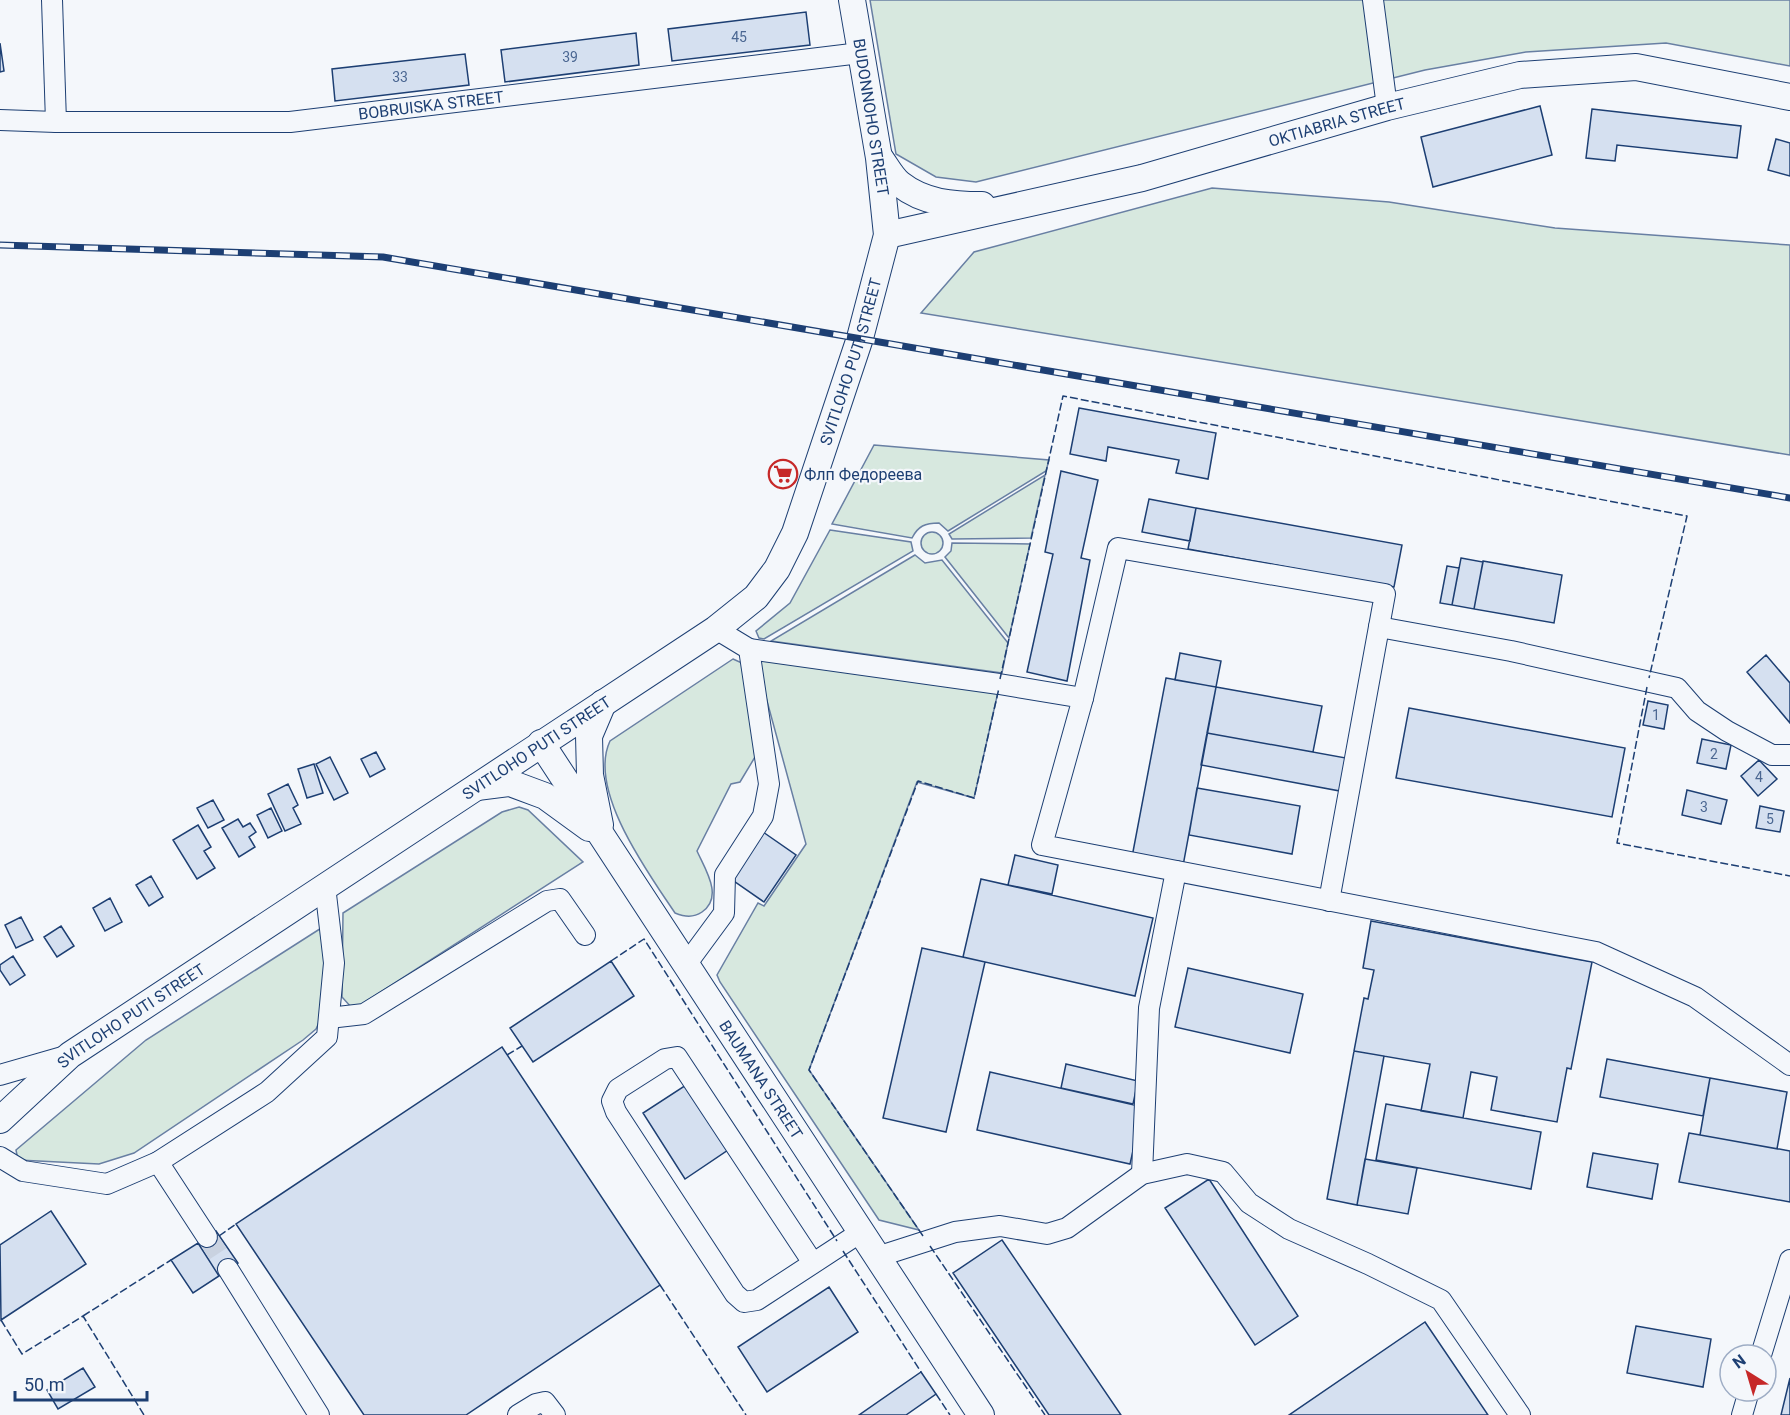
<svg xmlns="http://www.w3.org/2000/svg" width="1790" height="1415" viewBox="0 0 1790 1415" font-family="Roboto,sans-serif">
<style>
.green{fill:#d7e8df;stroke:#687fa3;stroke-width:1.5}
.building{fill:#d5e0f0;stroke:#1d3f73;stroke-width:1.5}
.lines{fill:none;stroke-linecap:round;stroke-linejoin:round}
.minor-tunnel{stroke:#c9d2e0;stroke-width:20;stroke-dasharray:20 10;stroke-linecap:butt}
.minor-casing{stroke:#1d3f73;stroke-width:22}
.major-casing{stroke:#1d3f73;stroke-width:28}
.minor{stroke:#f4f7fb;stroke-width:20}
.major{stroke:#f4f7fb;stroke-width:26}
.rail-casing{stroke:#1d3f73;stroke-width:7}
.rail{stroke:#f4f7fb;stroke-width:4.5;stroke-dasharray:14;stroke-linecap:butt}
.fence{stroke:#1d3f73;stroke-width:1.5;stroke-dasharray:8 3;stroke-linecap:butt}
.labels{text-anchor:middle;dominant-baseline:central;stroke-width:4.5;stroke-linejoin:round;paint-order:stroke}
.number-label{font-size:14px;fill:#4b6792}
.street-label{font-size:16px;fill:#1d3f73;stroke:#f4f7fb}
.poi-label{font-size:16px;fill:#1d3f73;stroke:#f4f7fb;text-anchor:start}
</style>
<rect width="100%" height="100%" fill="#f4f7fb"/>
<path class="green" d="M870,0H1790V66L1666,43L1526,52L1425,70L976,182L936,177L896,154Z
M1212,188L1389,202L1555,228L1790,245V455L921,313L974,252Z
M874,445L1049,460L1046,471L948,531L939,523C925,523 918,526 912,538L832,524Z
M1045,475L1031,538L952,539L949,534Z
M830,530L911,542L913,551L764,639L759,638L756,631L790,603Z
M921 543a11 11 0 1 1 22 0a11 11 0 1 1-22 0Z
M952,543L1030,544L1009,638L945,557L951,551Z
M915,555L925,563L942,560L1008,643L1002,673L771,641Z
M755,657L998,692L974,798L917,782L809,1070L919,1230L879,1220L720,982L717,975L758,903L764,906L806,844Z
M733,659L742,663L746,674L755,757L740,782L731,784L697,851C705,869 724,897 702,912C693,918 685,917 675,913C649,874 587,790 610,741Z
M519,807L528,810L583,862L359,1006L351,1007L342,997L343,913L502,812Z
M326,925L322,1016L316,1029L303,1040L134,1153L99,1164L18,1160L16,1150L146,1040Z"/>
<path class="building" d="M806,12L810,45L672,61L668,29Z
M636,33L639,65L505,82L501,50Z
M0,43L4,71L0,72Z
M465,54L469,85L335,101L332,69Z
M1540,106L1552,155L1433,187L1421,137Z
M1592,109L1741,126L1737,158L1617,145L1615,161L1586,158Z
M1776,139L1790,143V176L1768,170Z
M1079,408L1216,433L1208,479L1176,473L1179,460L1108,447L1106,461L1070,454Z
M1061,471L1098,480L1081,558L1090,560L1067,681L1027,672L1053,554L1045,552Z
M1149,499L1196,508L1190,541L1142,532Z
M1196,508L1402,545L1394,587L1188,549Z
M1461,558L1483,562L1474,609L1452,605Z
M1483,561L1562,575L1554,623L1474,609Z
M1447,566L1459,568L1452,605L1440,603Z
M1180,653L1221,661L1216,687L1175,680Z
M1766,655L1790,683V723L1747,672Z
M1166,678L1216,687L1183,866L1132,857Z
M1216,687L1322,706L1313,752L1207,733Z
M1648,701L1668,705L1664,729L1643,725Z
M1409,708L1625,748L1612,817L1396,778Z
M1207,733L1346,758L1340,791L1201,765Z
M1702,739L1731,745L1726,769L1697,763Z
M376,752L385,769L370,777L361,759Z
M330,757L348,793L334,800L316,764Z
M1759,760L1777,779L1758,796L1741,776Z
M314,764L323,793L307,798L298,769Z
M288,784L298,805L293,808L301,824L285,831L268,794Z
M1197,788L1300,806L1292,854L1189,835Z
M1687,790L1727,800L1721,824L1682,815Z
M213,800L224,820L208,828L197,808Z
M1760,806L1784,811L1780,832L1756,828Z
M271,808L282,831L268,838L257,815Z
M238,819L243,827L250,823L256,832L249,837L255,847L239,857L222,828Z
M198,825L211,847L204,851L215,868L197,879L173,840Z
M763,832L796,855L764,902L731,879Z
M1015,855L1058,865L1052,894L1008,885Z
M151,876L163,897L149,906L136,885Z
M981,879L1153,918L1135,996L963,957Z
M110,898L122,922L105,931L93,908Z
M21,917L33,940L16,948L5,925Z
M1371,921L1592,962L1571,1069L1567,1068L1557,1122L1491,1110L1497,1077L1471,1072L1463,1118L1421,1111L1430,1064L1354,1051L1364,998L1368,999L1374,970L1363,968Z
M61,926L74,946L57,957L44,937Z
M922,948L985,962L946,1132L883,1118Z
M13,956L25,975L10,985L0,970V965Z
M611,961L634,996L533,1062L510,1028Z
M1188,968L1303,994L1290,1053L1175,1027Z
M502,1047L660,1285L466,1415H364L236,1224Z
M1354,1051L1384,1056L1357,1205L1327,1199Z
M1607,1059L1710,1078L1703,1116L1600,1097Z
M1066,1064L1138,1081L1133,1104L1061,1088Z
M990,1072L1143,1107L1130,1164L977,1130Z
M1710,1078L1787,1092L1777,1149L1700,1135Z
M686,1085L728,1150L685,1179L643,1113Z
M1386,1104L1541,1132L1531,1189L1376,1160Z
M1689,1133L1790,1151V1202L1679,1182Z
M1593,1153L1658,1164L1652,1199L1587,1187Z
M1365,1159L1417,1168L1408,1214L1357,1205Z
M1209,1179L1298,1316L1255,1345L1165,1208Z
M51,1211L86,1264L1,1320L0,1245Z
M216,1231L238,1263L219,1276L198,1243Z
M1002,1240L1121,1415H1049L953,1273Z
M198,1243L219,1276L193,1293L171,1260Z
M829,1287L858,1332L767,1392L738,1347Z
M1425,1322L1488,1415H1289Z
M1636,1326L1711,1339L1703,1387L1627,1373Z
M83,1368L95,1387L58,1409L47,1390Z
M921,1372L936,1394L906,1415H859Z
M1790,1378V1415H1781Z"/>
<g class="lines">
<path class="minor-tunnel" d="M207,1237L228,1269"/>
<g class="minor-casing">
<g id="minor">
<path d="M52,0L56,122"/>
<path d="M1373,0L1387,107"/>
<path id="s1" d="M0,120L56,122H290L860,53"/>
<path d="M1379,627L1511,651L1677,688L1697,711L1727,731L1772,755H1790"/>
<path d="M749,649L999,684L1083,698L1042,845L1596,952L1695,997L1790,1065"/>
<path d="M1083,698L1118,548L1385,594L1329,901"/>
<path d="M685,966L724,913L725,875L763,816L769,784L749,649L716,629"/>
<path d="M329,1018L364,1014L547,901L560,899L585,935"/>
<path d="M0,1075L69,1055"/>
<path d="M0,1157L23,1171L107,1184L158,1162L267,1092L327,1037L334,963L325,886"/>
<path d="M158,1162L207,1237"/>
<path d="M1142,1174L1149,1008L1176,871"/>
<path d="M877,1257L955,1232L1000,1226L1047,1234L1067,1228L1142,1174L1187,1164L1223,1172L1249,1203L1289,1229L1368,1264L1441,1300L1520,1415"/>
<path d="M813,1263L677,1057L665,1059L618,1089L612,1101L616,1112L735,1294L744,1302L757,1300L861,1232"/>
<path d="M228,1269L319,1415"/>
<path d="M1761,1355L1790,1260"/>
<path d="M518,1415L536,1404L545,1402L555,1415"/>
<path d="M1742,1415L1749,1391"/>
</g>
</g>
<g class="major-casing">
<g id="major">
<path d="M880,158C886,166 892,178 900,184C924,203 953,205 982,205"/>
<path id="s2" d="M887,235L1142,178L1387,107L1520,75L1636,67L1790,97"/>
<path id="s3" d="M541,743L981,1415"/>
<path d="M477,787L510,783L545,796L589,828"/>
<path d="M600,825L590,775L589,736L603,703"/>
<path id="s4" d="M0,1120L70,1055L716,629L756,597L777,569L795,533L860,338L887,235L879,158L852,0"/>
</g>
</g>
<use href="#minor" class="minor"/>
<use href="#major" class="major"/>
<g class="rail-casing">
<path id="rail" d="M0,245L383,257L1790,498"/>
</g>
<use href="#rail" class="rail"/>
<path class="fence" d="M1000,679L1063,396L1687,516L1649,678
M1647,687L1617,843L1790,876
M611,961L644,939L837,1241
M507,1055L522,1046
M219,1236L236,1224
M923,1236L809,1070L918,781L974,798L999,688
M930,1246L1045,1415
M843,1251L921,1372
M660,1285L746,1415
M83,1316L171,1260
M1,1320L22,1354L83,1316L144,1415
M936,1394L950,1415"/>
</g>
<defs>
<g id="supermarket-ring" transform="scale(1.5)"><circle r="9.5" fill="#f4f7fb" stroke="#c62828" stroke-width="1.5"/><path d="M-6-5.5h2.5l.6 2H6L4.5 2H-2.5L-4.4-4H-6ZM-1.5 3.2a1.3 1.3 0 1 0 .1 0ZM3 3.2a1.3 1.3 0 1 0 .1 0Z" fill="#c62828"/></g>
</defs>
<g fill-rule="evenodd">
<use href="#supermarket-ring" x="783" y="474"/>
</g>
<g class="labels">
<g class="number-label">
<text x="739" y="37">45</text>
<text x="570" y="57">39</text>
<text x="400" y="77">33</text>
<text x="1656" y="715">1</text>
<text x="1714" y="754">2</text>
<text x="1759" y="777">4</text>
<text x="1704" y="807">3</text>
<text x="1770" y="819">5</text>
</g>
<g class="street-label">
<text stroke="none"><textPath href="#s1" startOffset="432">BOBRUISKA STREET</textPath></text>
<text transform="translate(871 117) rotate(81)">BUDONNOHO STREET</text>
<text stroke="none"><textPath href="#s2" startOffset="464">OKTIABRIA STREET</textPath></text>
<text stroke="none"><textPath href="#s4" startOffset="1176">SVITLOHO PUTI STREET</textPath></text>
<text stroke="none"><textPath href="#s4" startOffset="654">SVITLOHO PUTI STREET</textPath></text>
<text stroke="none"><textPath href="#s4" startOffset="168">SVITLOHO PUTI STREET</textPath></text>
<text stroke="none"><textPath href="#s3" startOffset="402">BAUMANA STREET</textPath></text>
</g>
<g class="poi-label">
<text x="804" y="474">Флп Федореева</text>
</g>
</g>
<g transform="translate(1748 1373) rotate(323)"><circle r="28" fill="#f4f7fb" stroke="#9eadc5" stroke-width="1.5"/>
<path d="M0-4.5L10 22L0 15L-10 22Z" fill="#c62828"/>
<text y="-9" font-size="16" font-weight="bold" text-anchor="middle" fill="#1d3f73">N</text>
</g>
<path d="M15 1391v9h132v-9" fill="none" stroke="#1d3f73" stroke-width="3"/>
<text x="24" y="1391" font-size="18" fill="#1d3f73" stroke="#f4f7fb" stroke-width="4.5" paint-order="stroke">50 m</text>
</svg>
